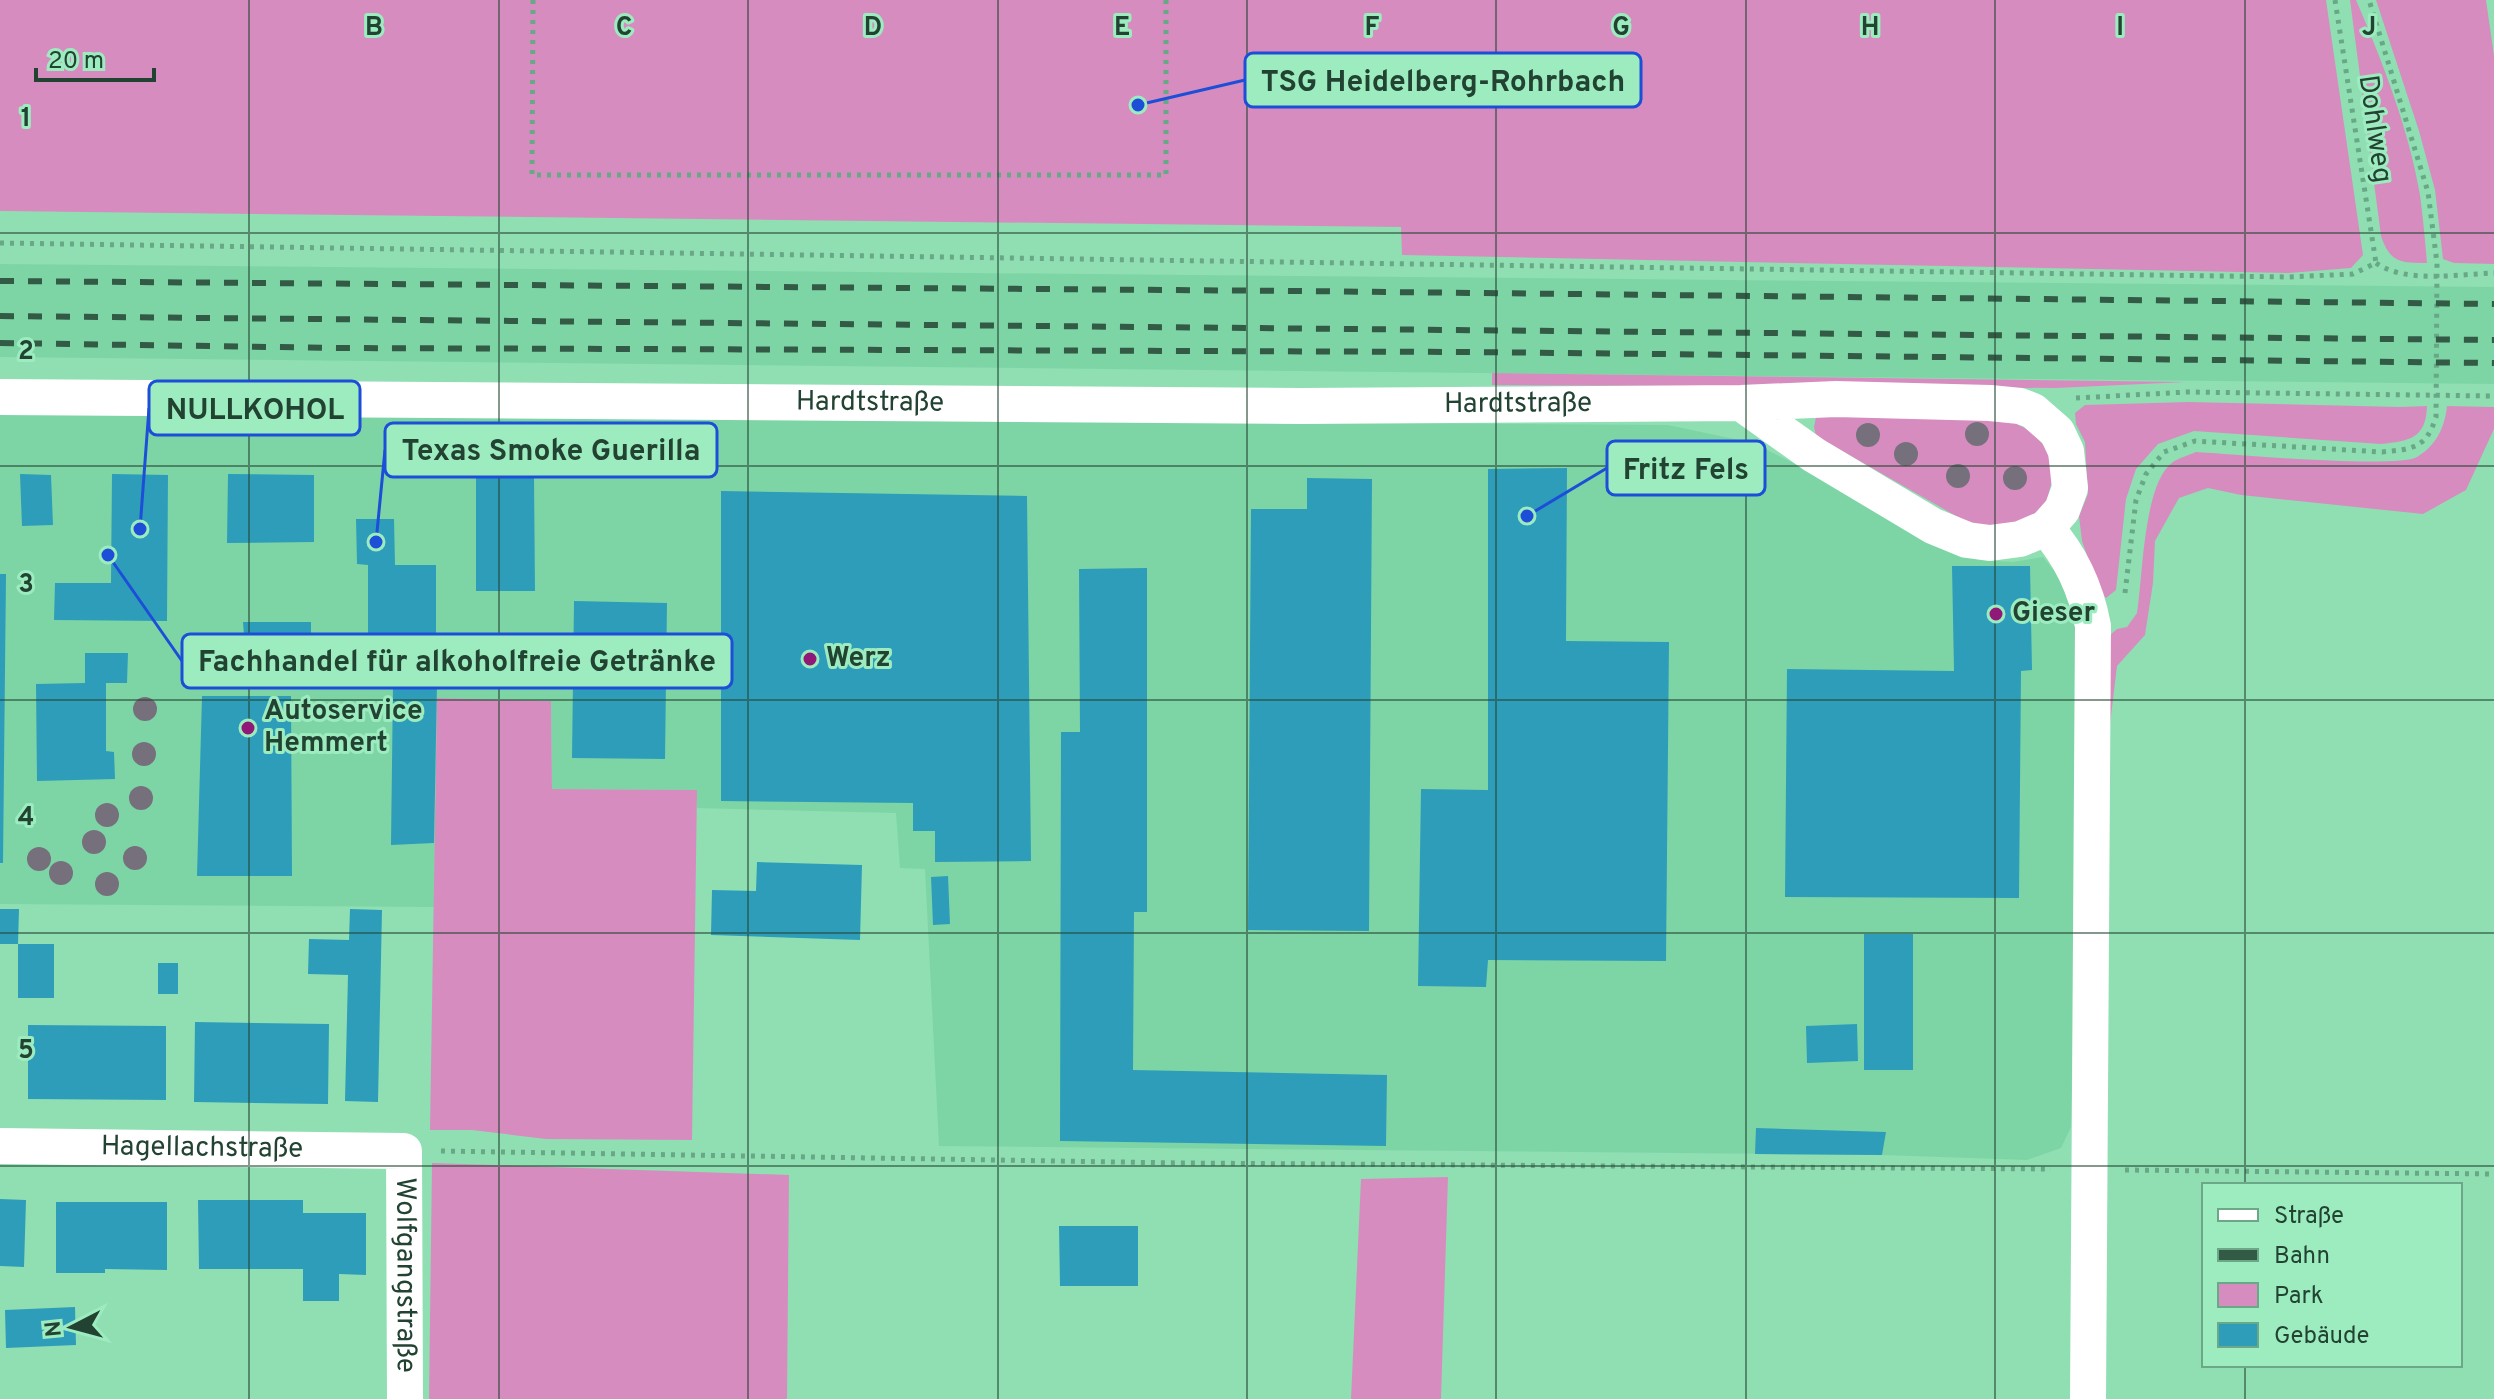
<svg xmlns="http://www.w3.org/2000/svg" width="2494" height="1399" viewBox="0 0 2494 1399" font-family="Overpass,sans-serif">
<style>
.built{fill:#7dd5a6}
.green{fill:#d78cbf}
.building{fill:#2e9dba}
.lines{fill:none;stroke-linecap:round;stroke-linejoin:round}
.path{stroke:#69a886;stroke-width:5;stroke-dasharray:4 6;stroke-linecap:butt}
.minor{stroke:#fff;stroke-width:36}
.rail{stroke:#325a45;stroke-width:6;stroke-dasharray:14 14;stroke-linecap:butt}
.tree{fill:#76707d}
.grid{fill:none;stroke:#224332;stroke-width:2;stroke-opacity:0.55}
.poi-dot{fill:#901876;stroke:#9cecc0;stroke-width:3}
.labels{text-anchor:middle;dominant-baseline:central;stroke-width:6;stroke-linejoin:round;paint-order:stroke}
.street-label{font-size:28px;fill:#224332;stroke:#9cecc0}
.poi-label{font-size:28px;font-weight:bold;fill:#224332;stroke:#9cecc0;text-anchor:start}
.grid-label{font-size:26px;text-anchor:middle;font-weight:bold;fill:#224332;stroke:#9cecc0;stroke-width:6;stroke-linejoin:round;paint-order:stroke}
.leader{fill:none;stroke:#1d4ed8;stroke-width:3}
.callout-dot{fill:#1d4ed8;stroke:#9cecc0;stroke-width:3}
.callout{fill:#9cecc0;stroke:#1d4ed8;stroke-width:3}
.callout-label{font-size:30px;text-anchor:middle;font-weight:bold;fill:#224332}
</style>
<rect width="100%" height="100%" fill="#8fdfb3"/>
<path class="built" d="M0,264L2494,287V384L0,357Z
M0,414L1668,425L1753,443L1805,469L1945,550L1979,560L2013,562L2043,557L2070,591L2080,630L2071,1127L2061,1148L2027,1160L1882,1155L939,1146L925,869L900,868L896,813L697,808L696,790L552,789L551,701L437,698L434,907L0,904Z"/>
<path class="green" d="M0,0H2326L2363,255L2351,268L2289,273L1402,255L1401,227L0,211Z
M2350,0H2356C2382,60 2409,130 2420,195C2423,217 2425,240 2427,263C2401,263 2390,263 2381,236Z
M2376,0H2486L2494,56V264L2454,263L2443,259L2435,190L2419,131Z
M1492,373L2186,382L2056,388L1492,385Z
M2188,402L2400,407L2427,406C2426,439 2409,441 2381,444L2194,431L2158,444L2136,469L2126,499L2116,590L2106,598L2099,590L2082,541L2079,516L2088,494L2085,442L2076,424L2075,413L2085,405Z
M2447,406L2494,407V429L2466,490L2423,514L2241,495L2208,488L2179,498L2155,541L2153,583L2145,635L2117,666L2107,749L2109,636L2117,629L2127,627L2137,613C2143,577 2143,483 2173,462C2179,458 2189,455 2196,452C2232,454 2395,469 2417,457C2436,446 2445,427 2447,406Z
M1826,411L2002,417L2031,431L2046,448L2050,462L2052,481L2046,503L2032,516L2010,527H1988L1963,520L1816,436L1814,427L1816,417Z
M437,698L551,701L552,789L697,790L692,1140L546,1139L472,1130H430Z
M432,1163L789,1175L787,1399H429Z
M1448,1177L1441,1399H1351L1361,1179Z"/>
<path class="building" d="M420,451H441V478H420Z
M1567,468L1566,641L1669,642L1666,961L1488,960L1486,987L1418,986L1421,789L1488,790V469Z
M20,474L51,475L53,525L22,526Z
M112,474L168,475L167,621L54,620L55,583H111Z
M228,474L314,475V542L227,543Z
M476,476L534,477L535,591H476Z
M1307,478L1372,479L1369,931L1248,930L1251,509H1307Z
M721,491L1027,496L1031,861L935,862V831H913V803L721,801Z
M356,519H394L395,565H436V634H368V565L357,564Z
M1952,566H2030L2032,670L2021,671L2019,898L1785,897L1787,669L1954,671Z
M1147,568V912H1134L1133,1070L1387,1075L1386,1146L1060,1141L1061,732H1080L1079,569Z
M0,574H6L3,863H0Z
M574,601L667,603L665,759L572,758Z
M243,622H311V663H245L244,678H182L183,636L244,635Z
M85,653H128L127,683H106V751L114,752L115,779L37,781L36,684L85,683Z
M393,683L437,684L434,843L391,845Z
M202,696H291L292,876H197Z
M757,862L862,865L860,940L711,935L712,890L756,891Z
M948,876L950,924L933,925L931,877Z
M0,909H19L18,944H54V998H18V944H0Z
M350,909L382,910L378,1102L345,1101L348,975L308,974L309,939L349,940Z
M1864,934H1913V1070H1864Z
M158,963H178V994H158Z
M195,1022L329,1024L328,1104L194,1102Z
M1857,1024L1858,1061L1807,1063L1806,1026Z
M28,1025L166,1026V1100L28,1099Z
M1756,1128L1886,1132L1882,1155L1755,1154Z
M0,1199L26,1200L24,1267L0,1266Z
M198,1200H303V1213H366V1275L339,1274V1301H303V1269H199Z
M56,1202H167V1270L105,1269V1273H56Z
M1059,1226H1138V1286H1060Z
M75,1307L76,1345L6,1348L5,1310Z"/>
<g class="lines">
<path class="path" d="M533,0L532,175H1166V0
M2335,0L2376,263
M0,243L2289,277L2353,274L2376,263
M2376,263C2406,284 2459,274 2494,273
M2076,398L2187,392L2494,396
M2125,593L2136,500L2146,474L2164,452L2195,441L2382,452C2412,449 2426,449 2436,417L2437,263L2428,192L2369,0
M441,1151L1179,1163L2051,1169
M2125,1170L2494,1174"/>
<g class="minor">
<path id="s1" d="M0,397L1300,406L1741,403L1836,399L1990,403L2020,406L2033,411L2057,432L2066,451L2070,488L2062,510L2046,528L2020,539L1990,543L1967,540L1933,526L1814,455L1741,403"/>
<path d="M2046,528C2070,555 2086,589 2093,626L2088,1399"/>
<path id="s2" d="M0,1146L404,1151L405,1399"/>
</g>
<path class="rail" d="M0,281L1296,291L2494,304
M0,316L2494,340
M0,343L342,348L1471,352L2494,363"/>
</g>
<g class="tree">
<circle cx="1977" cy="434" r="12"/>
<circle cx="1868" cy="435" r="12"/>
<circle cx="1906" cy="454" r="12"/>
<circle cx="1958" cy="476" r="12"/>
<circle cx="2015" cy="478" r="12"/>
<circle cx="145" cy="709" r="12"/>
<circle cx="144" cy="754" r="12"/>
<circle cx="141" cy="798" r="12"/>
<circle cx="107" cy="815" r="12"/>
<circle cx="94" cy="842" r="12"/>
<circle cx="135" cy="858" r="12"/>
<circle cx="39" cy="859" r="12"/>
<circle cx="61" cy="873" r="12"/>
<circle cx="107" cy="884" r="12"/>
</g>
<path class="grid" d="M249,0V1399M499,0V1399M748,0V1399M998,0V1399M1247,0V1399M1496,0V1399M1746,0V1399M1995,0V1399M2245,0V1185M0,233H2494M0,466H2494M0,700H2494M0,933H2494M0,1166H2494M2245,1365V1399"/>
<g class="poi-dot">
<circle cx="1996" cy="614" r="8"/>
<circle cx="810" cy="659" r="8"/>
<circle cx="248" cy="728" r="8"/>
</g>
<g class="labels">
<g class="street-label">
<text transform="translate(2374 129) rotate(82)">Dohlweg</text>
<text stroke="none"><textPath href="#s1" startOffset="870">Hardtstraße</textPath></text>
<text stroke="none"><textPath href="#s1" startOffset="1518">Hardtstraße</textPath></text>
<text stroke="none"><textPath href="#s2" startOffset="202">Hagellachstraße</textPath></text>
<text stroke="none"><textPath href="#s2" startOffset="528">Wolfgangstraße</textPath></text>
</g>
<g class="poi-label">
<text x="2012" y="614">Gieser</text>
<text x="826" y="659">Werz</text>
<text x="264" y="712">Autoservice<tspan x="264" dy="32">Hemmert</tspan></text>
</g>
</g>
<g class="grid-label">
<text x="374" y="35">B</text>
<text x="624" y="35">C</text>
<text x="873" y="35">D</text>
<text x="1122" y="35">E</text>
<text x="1372" y="35">F</text>
<text x="1621" y="35">G</text>
<text x="1870" y="35">H</text>
<text x="2120" y="35">I</text>
<text x="2369" y="35">J</text>
<text x="26" y="126">1</text>
<text x="26" y="359">2</text>
<text x="26" y="592">3</text>
<text x="26" y="825">4</text>
<text x="26" y="1058">5</text>
</g>
<path class="leader" d="M1138 105L1245 80M140 529L149 408M376 542L385 450M1527 516L1607 468M108 555L182 661"/>
<g class="callout-dot">
<circle cx="1138" cy="105" r="8"/>
<circle cx="140" cy="529" r="8"/>
<circle cx="376" cy="542" r="8"/>
<circle cx="1527" cy="516" r="8"/>
<circle cx="108" cy="555" r="8"/>
</g>
<g class="callout">
<rect x="1245" y="53" width="396" height="54" rx="8"/>
<rect x="149" y="381" width="211" height="54" rx="8"/>
<rect x="385" y="423" width="332" height="54" rx="8"/>
<rect x="1607" y="441" width="158" height="54" rx="8"/>
<rect x="182" y="634" width="550" height="54" rx="8"/>
</g>
<g class="callout-label">
<text x="1443" y="91">TSG Heidelberg-Rohrbach</text>
<text x="255" y="419">NULLKOHOL</text>
<text x="551" y="460">Texas Smoke Guerilla</text>
<text x="1686" y="479">Fritz Fels</text>
<text x="457" y="671">Fachhandel für alkoholfreie Getränke</text>
</g>
<rect x="2202" y="1183" width="260" height="184" fill="#9cecc0" stroke="#6ba887" stroke-width="2"/>
<rect x="2218" y="1209" width="40" height="12" fill="#ffffff" stroke="#6ba887" stroke-width="2"/>
<text x="2274" y="1223" font-size="24" fill="#224332">Straße</text>
<rect x="2218" y="1249" width="40" height="12" fill="#325a45" stroke="#6ba887" stroke-width="2"/>
<text x="2274" y="1263" font-size="24" fill="#224332">Bahn</text>
<rect x="2218" y="1283" width="40" height="24" fill="#d78cbf" stroke="#6ba887" stroke-width="2"/>
<text x="2274" y="1303" font-size="24" fill="#224332">Park</text>
<rect x="2218" y="1323" width="40" height="24" fill="#2e9dba" stroke="#6ba887" stroke-width="2"/>
<text x="2274" y="1343" font-size="24" fill="#224332">Gebäude</text>
<g transform="translate(72 1327) rotate(264)" stroke="#9cecc0" stroke-width="6" paint-order="stroke">
<path d="M0-6L14 30L0 20L-14 30Z" fill="#224332"/>
<text y="-12" font-size="22" font-weight="bold" text-anchor="middle" fill="#224332">N</text>
</g>
<path d="M36 68v12h118v-12" fill="none" stroke="#224332" stroke-width="4"/>
<text x="48" y="68" font-size="24" fill="#224332" stroke="#9cecc0" stroke-width="6" paint-order="stroke">20 m</text>
</svg>
